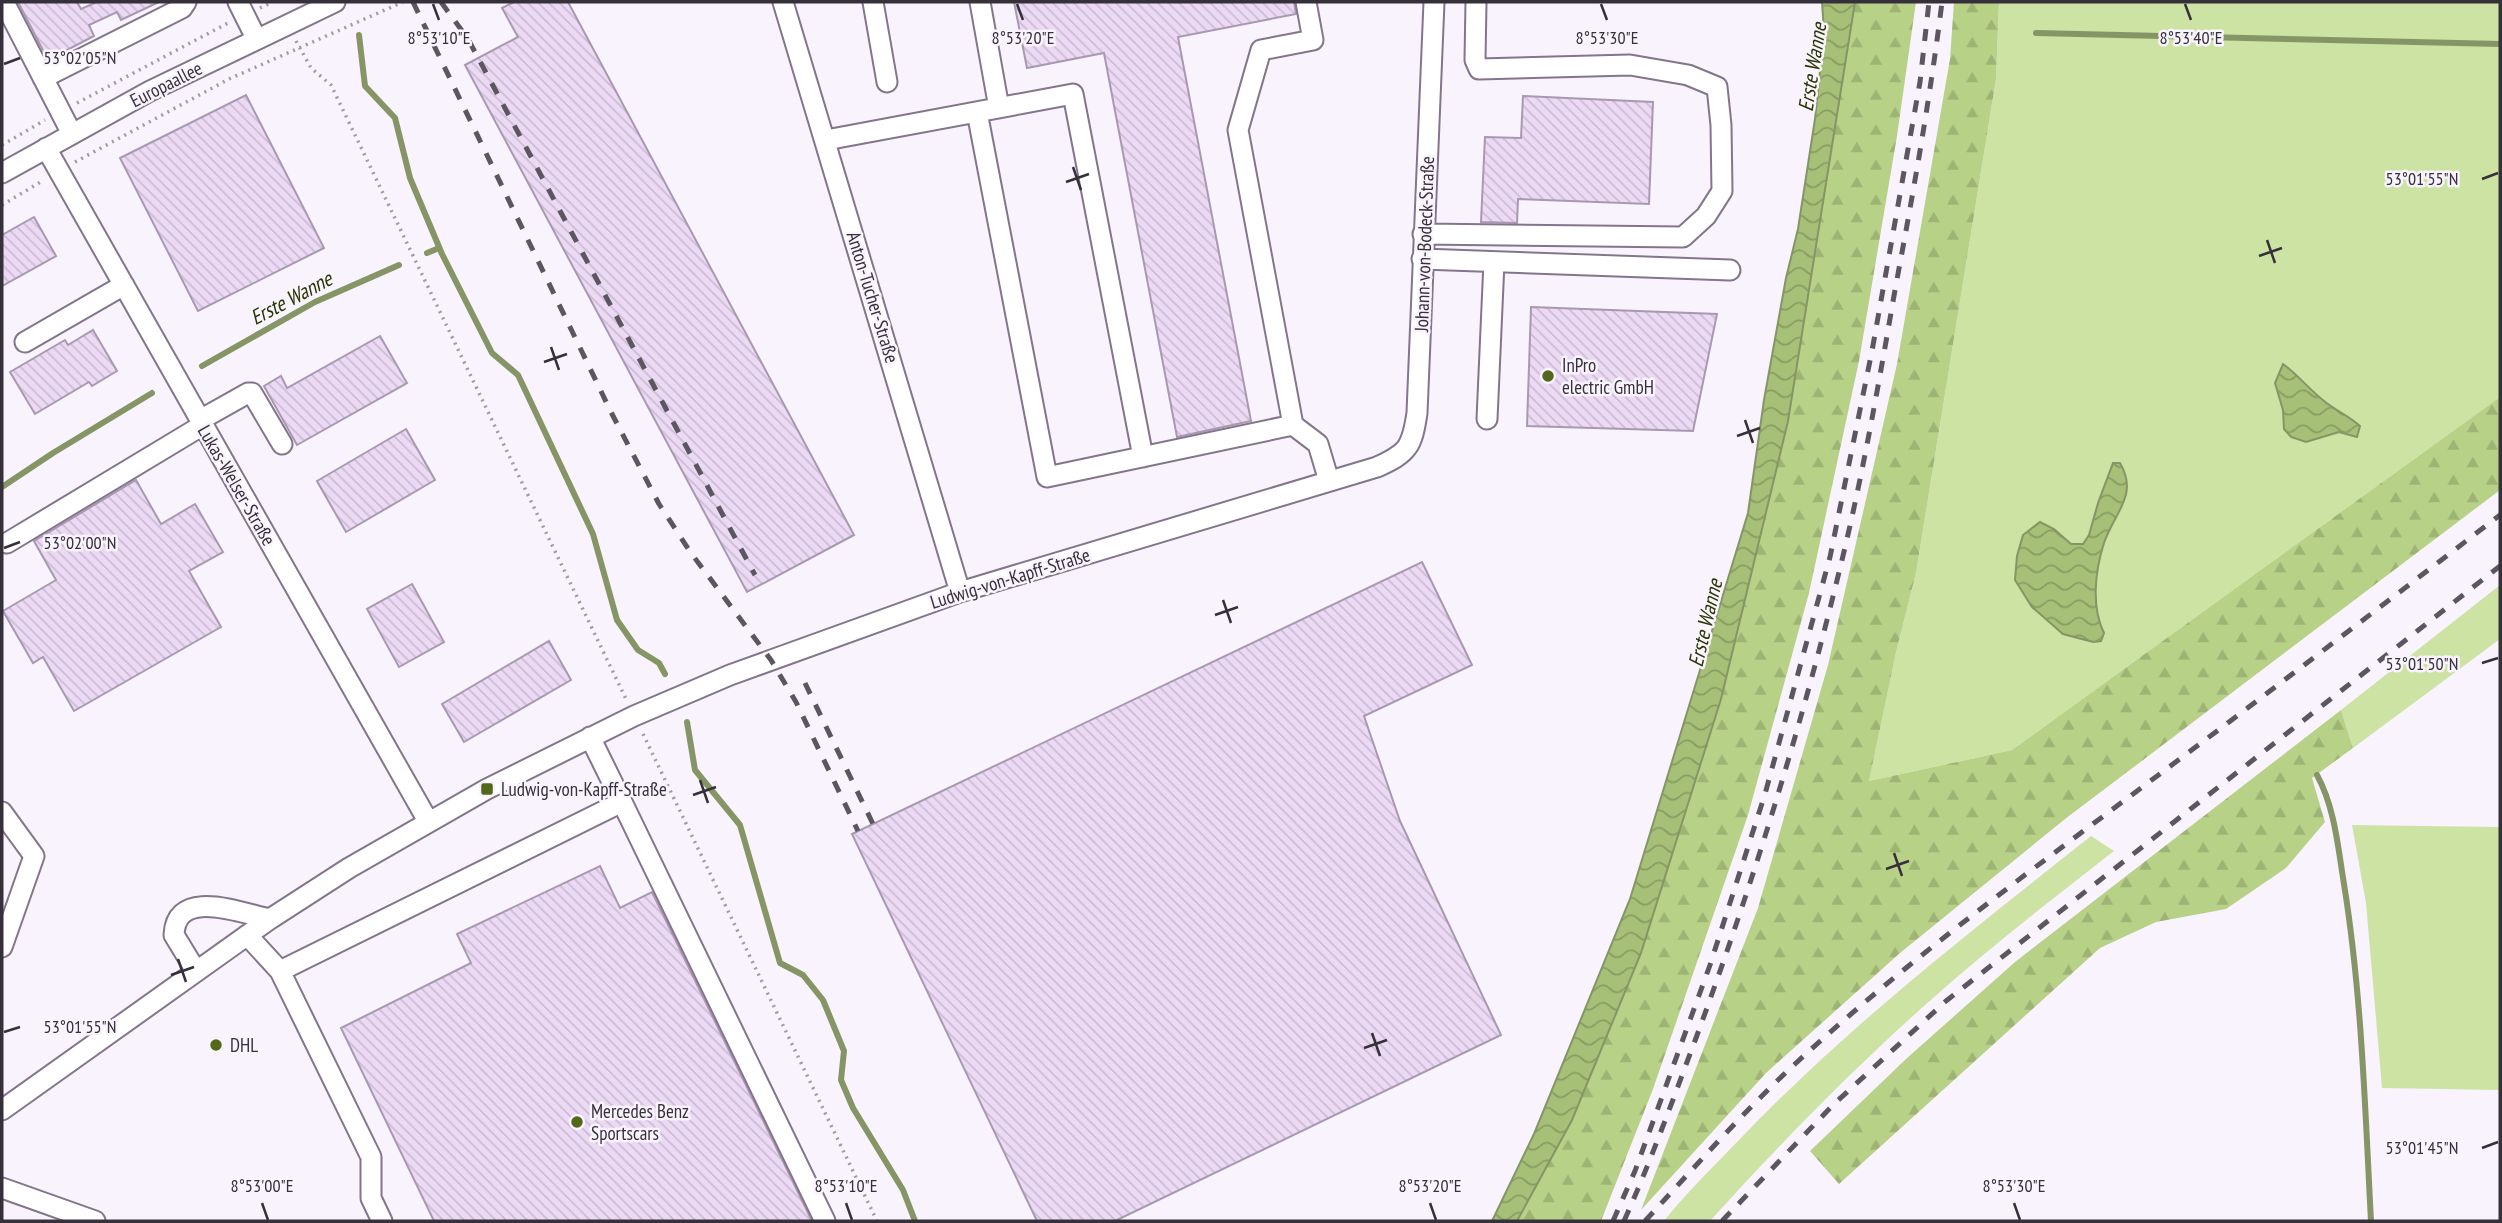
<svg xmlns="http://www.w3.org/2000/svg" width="2502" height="1223" viewBox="0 0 2502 1223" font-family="'PT Sans Narrow',sans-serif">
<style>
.grass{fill:#cce3a3}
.forest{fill:url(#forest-firs)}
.water{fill:url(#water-waves);stroke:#859565;stroke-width:2}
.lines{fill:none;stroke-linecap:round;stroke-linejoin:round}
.stream{stroke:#859565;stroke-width:6}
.building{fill:url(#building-back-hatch);stroke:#a899b0;stroke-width:2}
.minor-casing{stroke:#83758b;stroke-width:23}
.path{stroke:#a09aa4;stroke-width:3.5;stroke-dasharray:2 5;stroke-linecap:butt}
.minor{stroke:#fff;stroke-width:19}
.rail{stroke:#5c5660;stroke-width:5;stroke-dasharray:12 12;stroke-linecap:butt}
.ticks{fill:none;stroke:#36303a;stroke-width:2.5}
.poi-dot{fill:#536919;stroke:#f9f3fd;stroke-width:2.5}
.labels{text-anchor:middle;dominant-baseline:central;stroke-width:5;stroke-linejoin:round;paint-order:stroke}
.street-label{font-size:19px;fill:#36303a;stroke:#f9f3fd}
.poi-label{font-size:19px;fill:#36303a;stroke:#f9f3fd;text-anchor:start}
.water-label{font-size:21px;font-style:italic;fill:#283700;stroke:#f9f3fd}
.ticks-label{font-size:18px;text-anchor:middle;fill:#36303a;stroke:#f9f3fd;stroke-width:5;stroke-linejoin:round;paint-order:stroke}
</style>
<defs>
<pattern id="forest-firs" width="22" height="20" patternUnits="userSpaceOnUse" patternTransform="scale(1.75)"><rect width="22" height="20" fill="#b7d187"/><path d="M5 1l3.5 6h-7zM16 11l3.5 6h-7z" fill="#9eb475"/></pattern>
<pattern id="water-waves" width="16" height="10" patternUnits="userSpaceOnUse" patternTransform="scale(1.75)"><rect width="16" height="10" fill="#a7c077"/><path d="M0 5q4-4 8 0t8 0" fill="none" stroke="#899c63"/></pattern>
<pattern id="building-back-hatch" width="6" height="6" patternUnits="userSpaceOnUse" patternTransform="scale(1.75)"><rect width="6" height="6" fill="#ecdaf5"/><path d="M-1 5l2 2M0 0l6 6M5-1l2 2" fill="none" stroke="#cbbbd3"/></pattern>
</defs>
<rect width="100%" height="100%" fill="#f9f3fd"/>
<path class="grass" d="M1999,2H2500V397L2012,750L1869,781L1897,648L1916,573L1996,79Z
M2500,585V639L2353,748L2341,710Z
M2352,825L2500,827V1090L2382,1088L2366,903Z
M2091,836L2114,851C2050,901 1985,951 1924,1006C1849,1073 1778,1146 1710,1221H1664C1687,1192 1714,1166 1740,1139C1847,1027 1970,932 2091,836Z"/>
<path class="forest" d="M1855,2H1916L1897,136L1859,361L1809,593L1748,815L1653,1089L1601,1221H1517L1572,1120L1641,953L1721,699L1788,421Z
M1954,2H1999L1996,79L1916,573L1897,648L1869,781L2012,750L2500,397V490L2065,819L1900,953L1766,1073L1641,1210L1758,908L1828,665L1897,364L1950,59Z
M2341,710L2353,748L2312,778L2325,822L2286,868L2226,909L2156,922L2100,948L1839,1184L1810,1151L1906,1059L2015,962Z"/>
<path class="water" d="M1822,2H1855L1788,421L1721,699L1641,953L1572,1120L1517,1221H1492L1534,1134L1630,899L1748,513L1764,400L1786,278L1798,229L1815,119L1824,32Z
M2283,364C2298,375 2309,389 2324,401C2336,411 2348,415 2360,426L2357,437L2339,432L2306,442L2291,437L2284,429L2283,410L2275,383Z
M2113,463H2120C2139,495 2114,513 2104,543C2095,571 2091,607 2104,633L2101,641L2093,642L2063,634L2032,607L2015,580L2017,556L2023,535L2040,522L2054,529L2071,544H2083L2089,535L2098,503Z"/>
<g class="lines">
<path class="stream" d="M2036,33L2500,44
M359,35L365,86L395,118L410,178L442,254L492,353L518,375L535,411L593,534L617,620L638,650L659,663L665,674
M427,253L439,248
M202,366L315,302L399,265
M2,487L53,453L152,393
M687,722L695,770L740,825L780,963L803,975L823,1000L844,1051L841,1080L853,1108L903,1190L915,1221
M2317,775C2335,808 2338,848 2344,884C2362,996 2365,1109 2371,1221"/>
</g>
<path class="building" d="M18,2H77L81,9L97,2H159L121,20L117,12L89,25L94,36L48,60Z
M514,2H568L854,535L747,592L465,65L518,37L502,8Z
M1014,2H1294L1296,14L1178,37L1251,421L1177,437L1104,53L1027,68Z
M246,95L324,248L198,311L120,158Z
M1523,96L1653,102L1649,204L1518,199L1517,223L1481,222L1485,137L1521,138Z
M34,217L56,256L2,286V235Z
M1531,307L1717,314L1693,431L1527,426Z
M93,330L117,371L92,386L89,382L35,414L10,372L65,340L68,345Z
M380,336L407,383L297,445L264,386L281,376L287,388Z
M406,429L435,480L346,532L317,481Z
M136,480L161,524L195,504L223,552L189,571L221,627L74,711L43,657L33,663L3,611L56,580L34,541Z
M1422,562L1472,665L1364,716L1400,821L1501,1035L1115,1221H1037L852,834Z
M412,584L444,642L399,667L367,609Z
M549,641L571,680L464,742L442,704Z
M600,866L620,908L652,892L812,1221H434L341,1028L471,963L457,934Z"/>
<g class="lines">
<g class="minor-casing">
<path id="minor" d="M4,2L72,134
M238,2L256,38
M783,2L960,592
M873,2L887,82
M980,2L999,108
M43,78L182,8L186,2
M977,112L1047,477L1293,425L1318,444L1329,481
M826,140L1073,94L1143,457
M46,148L428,821
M2,173L150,91L335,2
M1423,234L1683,237L1706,216L1722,191L1721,125L1717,87L1688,75L1630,65L1479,69L1475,60L1476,2
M1422,259L1730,270
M25,342L124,285
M1487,419L1494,262
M200,420L248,393H252L282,444
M1293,425L1238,130L1261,50L1313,40L1306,2
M7,543L203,425
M622,802L825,1221
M2,812L34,856L2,947
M247,935L280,971L622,802L590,737
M196,971L174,935C176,887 240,913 270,919
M280,971L371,1157V1198L382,1221
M2,1110L270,919L349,868L487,789L634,716L730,675L960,592L1377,467C1408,453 1412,447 1417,413L1434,2
M2,1188L95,1221"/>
</g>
<path class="path" d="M260,8L273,2
M296,41L311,68L331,85L626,699
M77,103L228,23
M2,145L45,120
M75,162L229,79L403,2
M2,205L44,180
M643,734L877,1221"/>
<use href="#minor" class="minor"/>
<path class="rail" d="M413,2L612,414L659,504L691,553L771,660L796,702L858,831
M441,2L468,39L755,575
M805,683L873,824
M1613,1221L1635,1171L1710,965L1765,794L1830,557L1872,351L1920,82L1929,2
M1624,1221C1651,1161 1673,1099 1696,1038C1753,883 1802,725 1841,564C1863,474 1879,382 1895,290C1913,194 1930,99 1942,2
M1645,1221C1694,1168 1742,1113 1795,1064C1905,962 2029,872 2149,782C2267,694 2384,604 2500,515
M1722,1221L1833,1105L1946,1001L2500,566"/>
</g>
<path class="ticks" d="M433,4L439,20M1017,4L1023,20M1601,4L1607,20M2185,4L2191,20M4,64L20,58M1073,167L1081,190M2482,179L2498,173M1066,182L1089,174M2267,240L2275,263M2259,256L2282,248M551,347L559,370M544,362L567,354M1745,420L1753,443M1737,436L1760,428M4,548L20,542M1223,600L1231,623M1215,615L1238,607M2482,663L2498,658M700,780L708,803M693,795L716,787M1894,853L1902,876M1886,869L1909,861M178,959L186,982M171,975L194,967M4,1032L20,1027M1372,1033L1380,1056M1364,1048L1387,1040M2482,1148L2498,1142M262,1203L268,1220M846,1203L852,1220M1430,1203L1436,1220M2014,1203L2020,1220"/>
<g class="poi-dot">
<circle cx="1548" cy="376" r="7"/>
<rect x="480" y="782" width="14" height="14" rx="3.5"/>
<circle cx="216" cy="1045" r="7"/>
<circle cx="577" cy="1122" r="7"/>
</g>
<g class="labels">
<g class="street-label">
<text transform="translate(166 84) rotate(-27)">Europaallee</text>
<text transform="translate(1424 244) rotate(-88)">Johann-von-Bodeck-Straße</text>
<text transform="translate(873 297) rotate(73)">Anton-Tucher-Straße</text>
<text transform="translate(237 485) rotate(60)">Lukas-Welser-Straße</text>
<text transform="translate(1010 578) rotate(-17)">Ludwig-von-Kapff-Straße</text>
</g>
<g class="poi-label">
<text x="1562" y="365">InPro<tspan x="1562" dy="22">electric GmbH</tspan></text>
<text x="501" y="789">Ludwig-von-Kapff-Straße</text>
<text x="230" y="1045">DHL</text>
<text x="591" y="1111">Mercedes Benz<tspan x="591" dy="22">Sportscars</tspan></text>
</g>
<g class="water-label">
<text transform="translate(1812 67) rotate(-81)">Erste Wanne</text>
<text transform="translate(291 298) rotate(-28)">Erste Wanne</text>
<text transform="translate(1705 623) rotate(-77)">Erste Wanne</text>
</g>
</g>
<g class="ticks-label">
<text x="439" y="44">8°53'10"E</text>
<text x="1023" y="44">8°53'20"E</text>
<text x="1607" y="44">8°53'30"E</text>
<text x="2191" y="44">8°53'40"E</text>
<text x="80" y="64">53°02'05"N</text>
<text x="2422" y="185">53°01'55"N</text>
<text x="80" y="549">53°02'00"N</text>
<text x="2422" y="670">53°01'50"N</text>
<text x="80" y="1033">53°01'55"N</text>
<text x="2422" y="1154">53°01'45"N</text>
<text x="262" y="1192">8°53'00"E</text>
<text x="846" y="1192">8°53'10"E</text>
<text x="1430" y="1192">8°53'20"E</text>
<text x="2014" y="1192">8°53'30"E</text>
</g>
<rect width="2502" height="1223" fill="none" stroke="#36303a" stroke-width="7"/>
</svg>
